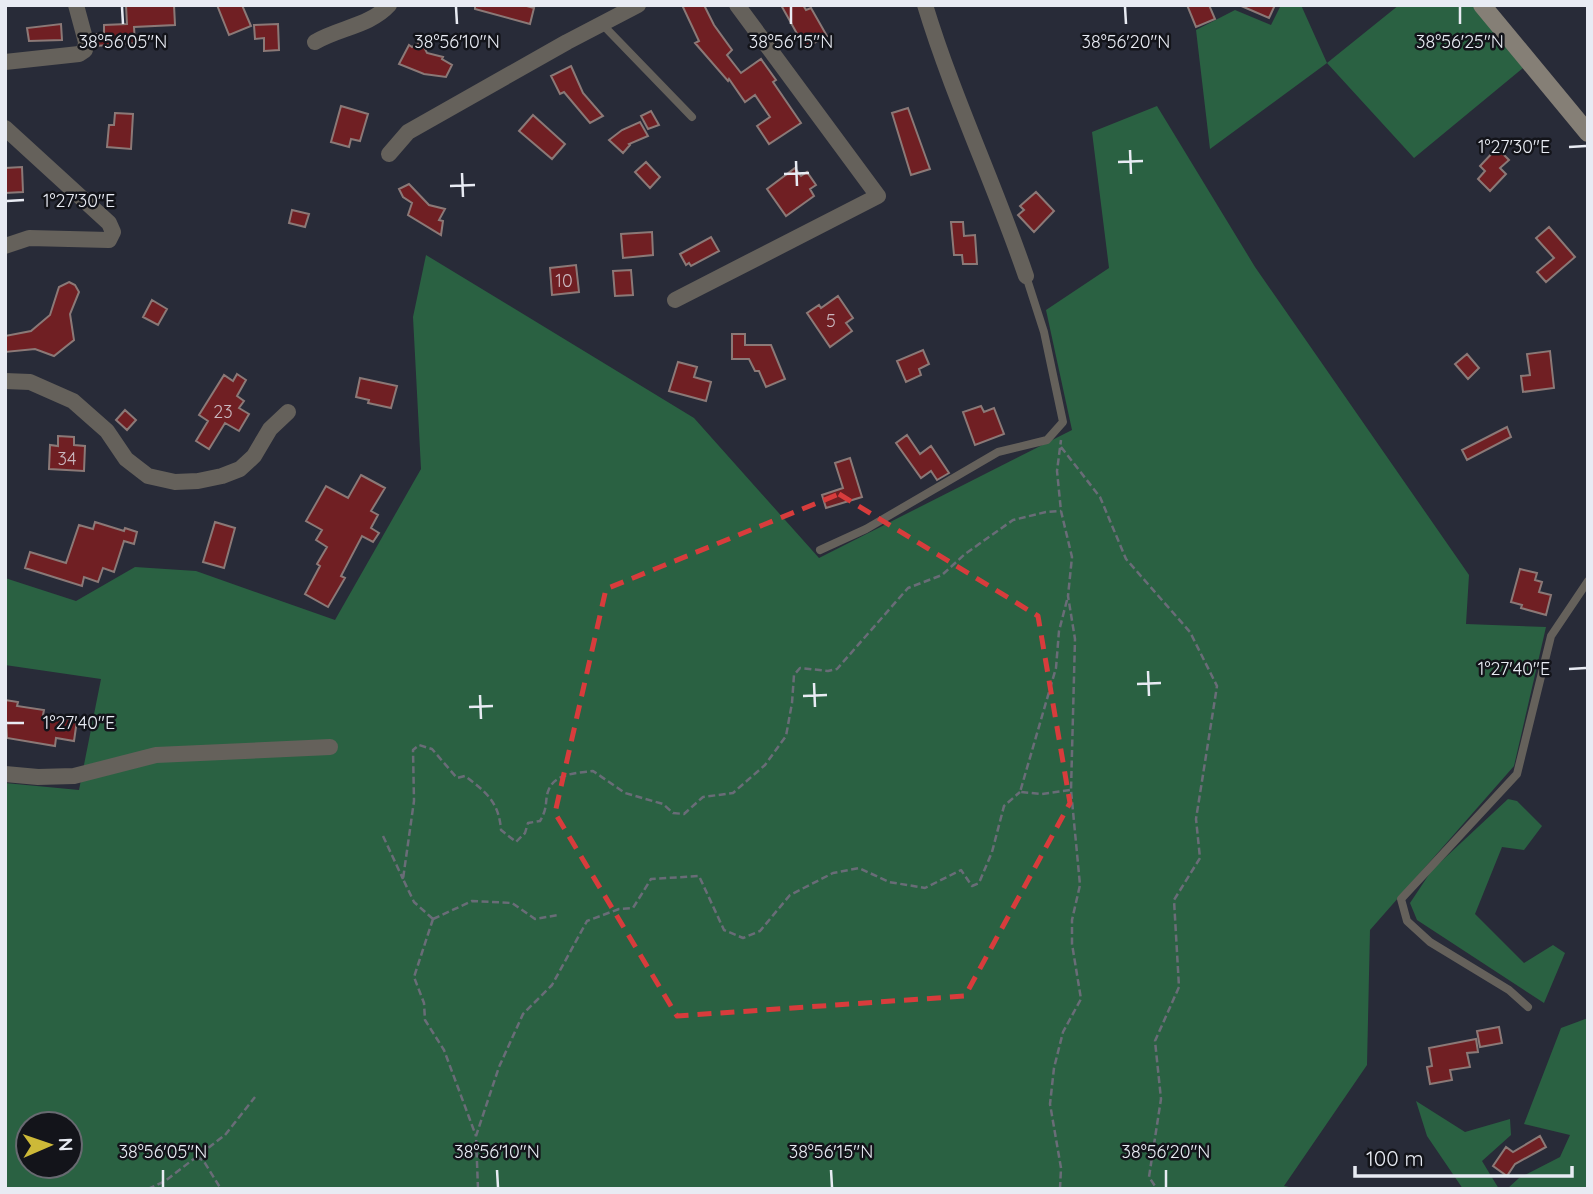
<svg xmlns="http://www.w3.org/2000/svg" width="1593" height="1194" viewBox="0 0 1593 1194" font-family="Quicksand,sans-serif">
<style>
.green{fill:#2a6142;fill-rule:evenodd}
.building{fill:#701f23;stroke:#8b7977;stroke-width:2}
.lines{fill:none;stroke-linecap:round;stroke-linejoin:round}
.path{stroke:#696c77;stroke-width:2.5;stroke-dasharray:7 3.5;stroke-linecap:butt}
.lane{stroke:#65615b;stroke-width:8}
.street{stroke:#65615b;stroke-width:16}
.secondary{stroke:#857f76;stroke-width:18}
.marked{fill:none;stroke:#d83c3c;stroke-width:5;stroke-dasharray:14 9;stroke-linejoin:round}
.ticks{fill:none;stroke:#e8ebf3;stroke-width:2.5}
.labels{text-anchor:middle;dominant-baseline:central;stroke-width:5;stroke-linejoin:round;paint-order:stroke}
.number-label{font-size:18px;fill:#cab8bf}
.ticks-label{font-size:18px;text-anchor:middle;fill:#e8ebf3;stroke:#13141a;stroke-width:5;stroke-linejoin:round;paint-order:stroke}
</style>
<rect width="100%" height="100%" fill="#282b38"/>
<path class="green" d="M1281,5H1301L1327,63L1399,5H1472L1523,68L1414,158L1327,63L1210,149L1196,30L1235,10L1271,25Z
M1157,106L1255,267L1469,575L1466,624L1546,627L1514,766L1370,930L1367,1065L1284,1186L1299,1189H5V783L79,790L101,679L5,665V578L76,601L135,567L196,571L335,620L421,469L413,317L426,255L694,418L819,558L1072,430L1046,310L1109,268L1092,132ZM28,1124H70V1166H28Z
M1508,799L1517,801L1542,826L1524,850L1502,847L1475,914L1524,963L1553,945L1565,953L1544,1003L1417,920L1410,903L1432,870Z
M1588,1018V1189H1507L1519,1178L1560,1157L1570,1135L1524,1124L1561,1028Z
M1416,1101L1465,1132L1510,1119L1511,1135L1482,1161L1499,1189H1463L1427,1136Z"/>
<path class="building" d="M126,5H174L175,25L134,27L135,43L96,46L95,34H104V25L127,24Z
M217,5H242L251,26L229,35Z
M475,5H523L534,8L530,24L475,9Z
M682,5H704L714,25L732,50L727,55L741,73L761,59L776,80L773,82L801,123L769,144L757,126L770,117L755,95L745,102L729,79L728,81L695,43L699,41Z
M781,5H803L806,10L811,8L827,36L805,48Z
M1187,5H1209L1215,19L1196,27Z
M1239,5H1275L1269,18Z
M61,24L62,40L29,41L27,28Z
M278,24L279,50L264,51V38L255,39L254,25Z
M421,41L427,53L443,57L442,59L452,65L446,77L424,74L399,64L409,45L412,47Z
M571,66L583,93L603,116L590,123L564,92L560,94L551,76Z
M341,106L368,114L360,141L351,139L349,147L331,142Z
M908,108L930,169L911,175L892,113Z
M651,111L659,125L648,129L641,116Z
M115,113L133,114L131,149L107,147L109,125H114Z
M533,115L565,144L552,159L519,131Z
M640,122L648,136L629,144L630,145L623,153L609,140L622,130Z
M1497,148L1509,160L1500,168L1506,174L1490,191L1478,179L1485,171L1480,166Z
M646,162L660,177L650,188L635,172Z
M22,167L23,192L5,193V168Z
M795,168L801,176L807,172L816,185L810,189L814,196L786,216L767,189Z
M409,184L429,205L445,209L439,220L443,221L441,235L408,215L412,203L403,197L399,189Z
M1036,192L1054,211L1034,232L1018,215L1024,210L1020,206Z
M292,210L309,214L305,227L289,223Z
M951,222H963L964,236L975,235L977,264H963L962,255H954Z
M1549,227L1575,257L1546,282L1537,272L1554,258L1536,238Z
M652,232L653,255L623,258L621,234Z
M711,237L719,251L691,266L689,263L686,265L680,254Z
M576,265L579,292L552,295L550,268Z
M631,270L633,295L615,296L613,271Z
M69,282L75,285L79,292L70,314L74,340L54,356L35,349L5,352V336L31,331L50,315L59,287Z
M838,296L853,318L846,323L852,331L830,347L807,313L819,305L821,308Z
M152,300L167,309L158,325L143,317Z
M732,334H745V345H771L785,379L766,387L759,371H755L749,359H732Z
M923,350L929,364L919,369L921,375L906,382L897,361Z
M1550,351L1554,388L1523,392L1521,376L1530,375L1527,354Z
M1467,354L1479,368L1468,379L1455,364Z
M678,362L697,367L694,377L711,382L706,401L669,391Z
M237,374L246,380L237,396L244,401L239,408L249,414L239,431L225,423L209,449L196,441L208,421L199,415L224,375L233,381Z
M360,378L397,386L391,408L368,403L369,400L356,397Z
M981,406L984,412L994,408L1004,434L975,445L963,412Z
M125,410L136,420L127,430L116,420Z
M1507,427L1511,437L1467,460L1462,450Z
M907,435L920,454L931,446L949,473L937,480L931,471L921,478L896,443Z
M58,436L74,437V445L85,446L84,471L49,469L50,445L58,446Z
M850,458L862,497L826,508L822,495L843,488L835,463Z
M361,475L385,488L371,511L378,515L371,528L379,533L373,542L362,536L341,576L345,578L328,607L305,594L320,566L317,564L327,547L316,540L322,530L306,521L326,486L348,498Z
M95,522L124,531L125,528L137,532L134,544L124,541L114,572L103,568L98,582L84,577L82,586L25,568L30,552L66,563L79,525L93,529Z
M215,522L235,528L224,568L203,562Z
M1520,569L1537,573L1535,580L1542,582L1539,592L1551,595L1546,615L1521,608L1522,605L1511,602Z
M5,700L18,702L17,706L44,710L43,715L77,720L74,741L56,738L55,746L7,738Z
M1499,1027L1502,1043L1480,1047L1477,1031Z
M1476,1039L1478,1052L1467,1053L1470,1067L1450,1070L1452,1080L1430,1084L1427,1067L1432,1066L1429,1048Z
M1540,1136L1546,1147L1515,1164L1507,1176L1493,1166L1506,1147L1513,1152Z"/>
<g class="lines">
<path class="path" d="M1061,447L1100,497L1126,559L1190,632L1217,686L1196,819L1200,858L1174,900L1179,987L1155,1041L1161,1099L1149,1177L1157,1189
M1067,600L1059,631L1056,668L1020,792L1042,794L1070,790
M383,836L403,879
M433,919L414,902L403,879L414,801L413,750L419,745L432,749L457,778L465,776C486,792 499,802 501,830L516,842L525,833L528,823L540,821C549,806 544,800 549,789C556,773 578,773 593,771L625,793L663,804L673,813L684,814L703,797L733,793L765,765L786,736L792,703L794,675L800,668L828,671L837,669L908,588L942,575L965,554L1013,520L1046,512L1061,511
M433,919L414,977L424,1003L425,1020L444,1050L476,1136
M433,919L472,901L512,903L535,919L558,915
M196,1157L203,1160L221,1189
M148,1189L165,1181L225,1135L255,1097
M478,1189L476,1136L499,1067L523,1014L552,985L587,921L619,909L633,908L651,879L699,876L724,930L743,938L760,931L790,895L833,873L859,868L889,882L925,888L961,870L972,886L979,883L992,852L1004,806L1020,792
M1060,1189L1061,1168L1050,1104L1054,1068L1063,1032L1081,999L1072,944V920L1080,885L1071,790L1075,639L1068,596L1072,557L1061,511L1057,471L1061,440"/>
<path class="lane" d="M602,24L692,117
M820,550L866,529L998,452L1047,440L1063,422L1044,332L1026,276
M1528,1007L1509,990L1430,942L1407,921L1401,899L1517,774L1551,636L1588,581"/>
<path class="street" d="M925,5C953,97 995,185 1026,276
M315,42C338,28 370,26 389,5
M5,62L79,54L85,50L86,42L76,5
M5,128L109,223L113,232L109,240L29,238L5,246
M389,154L408,132L567,42L638,5
M675,300L878,196L737,5
M5,381L30,382L73,401L107,431L126,459L148,476L175,482L198,481L222,476L240,469L254,456L270,429L288,412
M5,774L38,777L74,776L156,755L330,747"/>
<path class="secondary" d="M1482,5L1588,133"/>
</g>
<path class="marked" d="M839,494L1038,616L1070,803L965,996L677,1016L555,813L606,589Z"/>
<path class="ticks" d="M122,7L123,24M456,7L457,24M791,7V24M1125,7L1126,24M1460,7V24M1569,147L1586,146M1130,150L1131,174M796,161L797,186M1118,162L1143,161M462,173L463,197M784,174L809,173M450,186L475,185M7,201L24,200M1569,669L1586,668M1148,671L1149,696M814,683L815,707M1137,684L1161,683M480,695L481,719M803,696L827,695M469,707L493,706M7,723H24M163,1170V1187M497,1170L498,1187M831,1170L832,1187M1166,1170V1187"/>
<g class="labels">
<g class="number-label">
<text x="564" y="280">10</text>
<text x="831" y="320">5</text>
<text x="223" y="411">23</text>
<text x="67" y="458">34</text>
</g>
</g>
<g class="ticks-label">
<text x="123" y="48">38°56'05"N</text>
<text x="457" y="48">38°56'10"N</text>
<text x="791" y="48">38°56'15"N</text>
<text x="1126" y="48">38°56'20"N</text>
<text x="1460" y="48">38°56'25"N</text>
<text x="1514" y="153">1°27'30"E</text>
<text x="79" y="207">1°27'30"E</text>
<text x="1514" y="675">1°27'40"E</text>
<text x="79" y="729">1°27'40"E</text>
<text x="163" y="1158">38°56'05"N</text>
<text x="497" y="1158">38°56'10"N</text>
<text x="831" y="1158">38°56'15"N</text>
<text x="1166" y="1158">38°56'20"N</text>
</g>
<rect width="1593" height="1194" fill="none" stroke="#e8ebf3" stroke-width="14"/>
<g transform="translate(49 1145) rotate(88)"><circle r="33" fill="#13141a" stroke="#686a71" stroke-width="2"/>
<path d="M0-5L12 26L0 18L-12 26Z" fill="#cdb938"/>
<text y="-10" font-size="19" font-weight="bold" text-anchor="middle" fill="#e8ebf3">N</text>
</g>
<path d="M1355 1166v10h217v-10" fill="none" stroke="#e8ebf3" stroke-width="3.5"/>
<text x="1366" y="1166" font-size="21" fill="#e8ebf3" stroke="#13141a" stroke-width="5" paint-order="stroke">100 m</text>
</svg>
